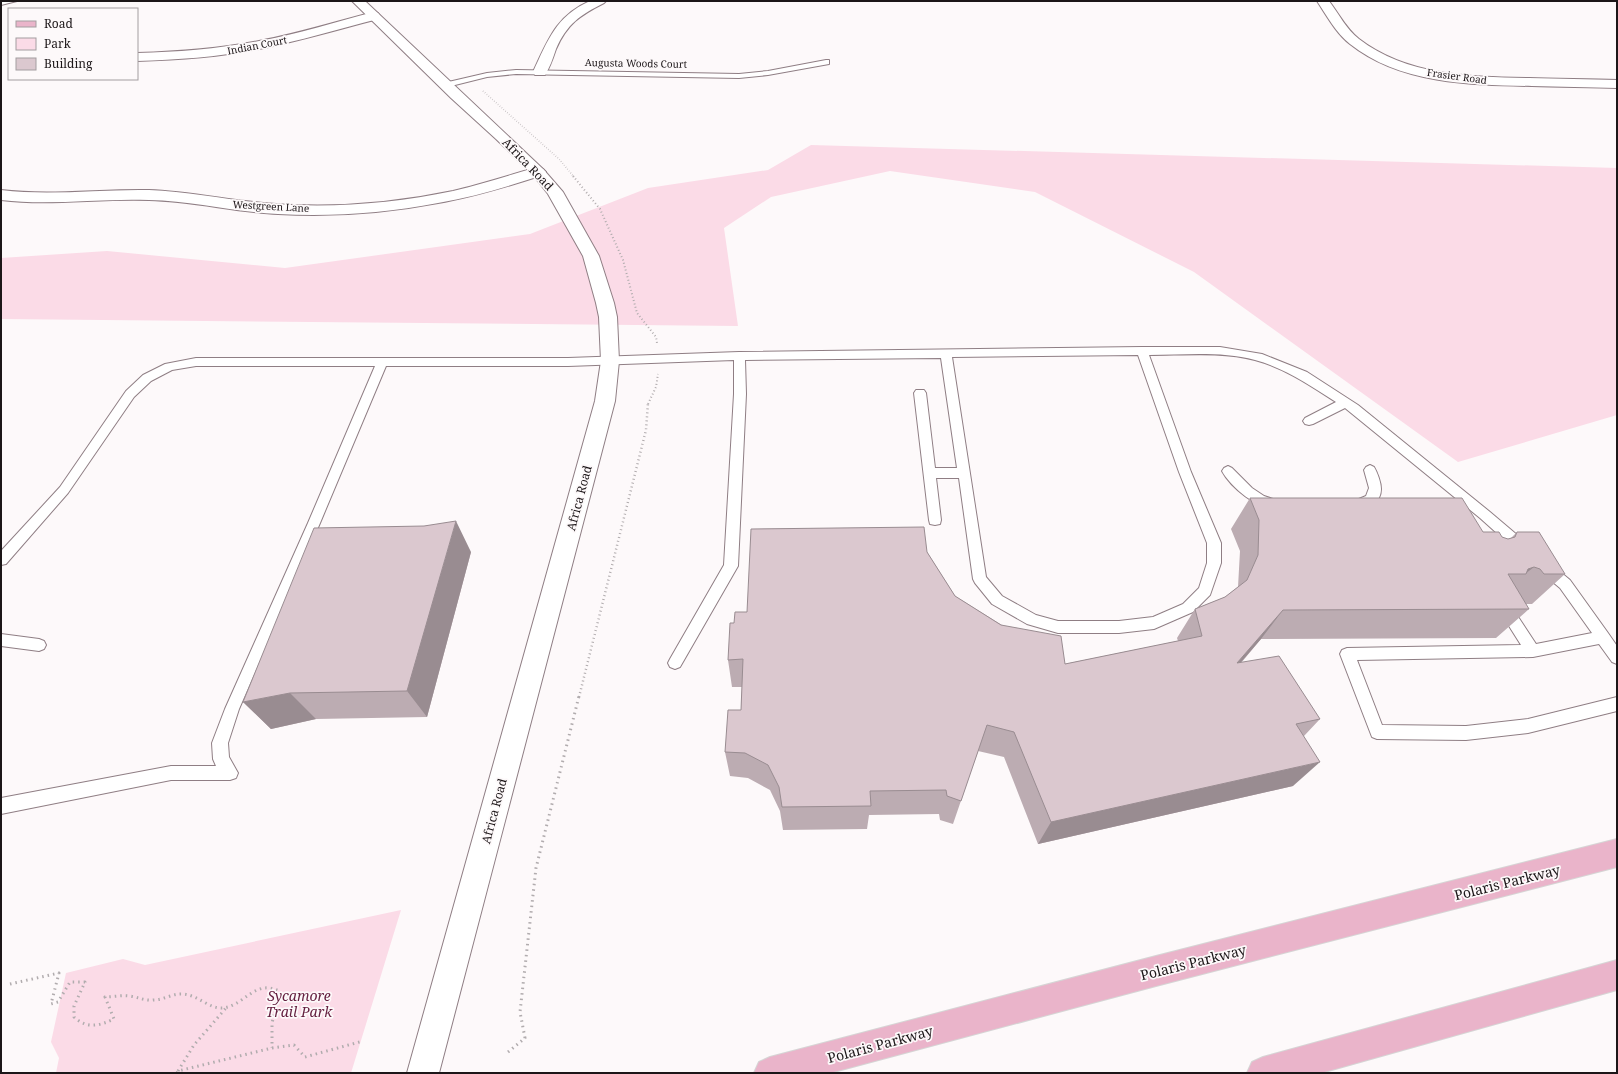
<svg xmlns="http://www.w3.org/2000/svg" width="1618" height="1074" viewBox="0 0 1618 1074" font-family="'Noto Serif',serif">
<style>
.green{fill:#fbdbe7}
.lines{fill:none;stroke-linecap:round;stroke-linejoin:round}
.lane-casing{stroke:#8f7e84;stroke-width:2}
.street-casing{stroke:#8f7e84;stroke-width:2}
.secondary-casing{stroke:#8f7e84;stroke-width:2}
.primary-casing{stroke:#d6d5d5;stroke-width:2}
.path-far3{stroke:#b1acae;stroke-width:1.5;stroke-dasharray:0.5 2;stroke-linecap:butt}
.path-far2{stroke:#b1acae;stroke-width:2;stroke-dasharray:1 2.5;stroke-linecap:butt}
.path-far1{stroke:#b1acae;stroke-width:2.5;stroke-dasharray:1 3;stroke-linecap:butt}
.path{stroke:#b1acae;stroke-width:3;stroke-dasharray:1.5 4;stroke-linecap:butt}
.lane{fill:#fff;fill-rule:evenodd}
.street{fill:#fff;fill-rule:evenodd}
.secondary{fill:#fff;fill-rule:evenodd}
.primary{fill:#eab4ca;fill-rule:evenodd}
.wall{fill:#bcacb2}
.shaded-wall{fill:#998c91}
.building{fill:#dbc8cf;stroke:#998c91}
.labels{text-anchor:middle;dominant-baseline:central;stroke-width:3.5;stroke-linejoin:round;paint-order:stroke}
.far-street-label{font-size:10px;fill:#1c1618;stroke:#fdf9fa}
.street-label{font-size:12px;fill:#1c1618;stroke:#fdf9fa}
.near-street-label{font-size:14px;fill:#1c1618;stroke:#fdf9fa}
.near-park-label{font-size:14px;font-style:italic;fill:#652141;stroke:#fdf9fa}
</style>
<rect width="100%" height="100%" fill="#fdf9fa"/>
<path class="green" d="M811,145L1617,168V415L1458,462L1194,272L1035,192L890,171L771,197L724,228L738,326L1,319V258L107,251L285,268L530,234L648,188L768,170Z
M401,910L351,1073H56L59,1058L51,1042L66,973L123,959L145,965Z"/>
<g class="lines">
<g class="lane-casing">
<path id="lane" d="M1,1H17L1,5Z
M826,60H829V64L768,75L739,78L516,74L487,77L447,87L443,85L444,83L487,73L516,70L739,74L768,71Z
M1142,347H1220L1262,354L1307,372L1358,405L1490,512L1529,545L1531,549L1529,553L1524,554L1519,553L1480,518L1345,408L1313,424L1309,425L1305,424L1303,421L1305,418L1336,402C1311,386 1285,368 1255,360C1221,351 1184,355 1149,355L1191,472L1221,543V563L1210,595L1193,612L1154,629L1119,633H1058L1027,624L992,604L975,583L973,579L959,478H936L941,520L940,524L935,525L930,524L929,520L914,393L916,390H924L926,393L935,468H957L941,358L745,360L746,394L738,566L680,667L675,669L670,667L668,663L670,659L724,565L734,394V360L568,366H386L320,523L239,709L228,743L229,757L238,773L236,778L230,780H171L1,814V798L171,766H216L213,759L212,743L225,709L308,523L375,366H196L172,370L151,381L134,397L68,493L6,564L1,565V551L60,487L126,391L143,375L165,364L196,358H568L739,352ZM1138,355L1179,472L1207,543V563L1199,588L1183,604L1153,617L1119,621H1058L1036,615L1002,596L986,577L952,357Z
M1370,465L1374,467C1377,472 1381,482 1381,489C1381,503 1367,512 1354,507L1352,504L1354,501L1366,496L1369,488L1364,470L1366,467Z
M1228,466L1232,468L1252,488L1264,496L1276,500L1278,503L1276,506C1259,512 1230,486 1222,471L1224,468Z
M1547,564L1552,565L1570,580L1608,633L1617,646V664L1612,662L1599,644L1533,657L1357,660L1382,725L1466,726L1528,719L1617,697V711L1528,733L1466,740L1377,739L1372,737L1340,654L1342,650L1347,648L1521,645L1497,607L1499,603L1504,601L1509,603L1536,644L1592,633L1560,588L1542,573L1540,569L1542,565Z
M1,634L39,639L44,641L46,645L44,649L39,651L1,646Z"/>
</g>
<g class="street-casing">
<path id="street" d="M590,1H606L604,3C580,15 567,24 556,49C553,58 550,67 545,75H535L533,72C548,40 556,16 590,1Z
M1317,1H1329C1339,14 1346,29 1359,39C1407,76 1471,77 1529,78C1558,79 1588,79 1617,80V88C1589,87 1560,87 1532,86C1471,85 1400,84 1350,44C1336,33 1327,16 1317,1Z
M374,12L378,13L380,16L378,19C339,29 299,41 259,49C219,57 178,60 137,61V53C178,52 218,49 259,41C298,34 335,22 374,12Z
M538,167L543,169L546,172L543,175C509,186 474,197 438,203C386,213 331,217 278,214C235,212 193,201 149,200C99,198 51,206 1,200V190C51,196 99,189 149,190C198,192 245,204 294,205C347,207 401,202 453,191C482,184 510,175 538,167Z"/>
</g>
<g class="secondary-casing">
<path id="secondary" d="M352,1H365L543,169L563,192L599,256L614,303L617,317L619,361L615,401L439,1073H407L595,401L601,361L599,317L596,303L583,256L548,194L533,175L496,139L451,98Z"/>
</g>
<g class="primary-casing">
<path id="primary" d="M1617,839V867L1156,986L830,1073H754L759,1062L770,1057L1156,956Z
M1617,960V990L1321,1073H1247L1252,1062L1263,1057Z"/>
</g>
<path class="path-far3" d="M483,91L559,159L574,177"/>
<path class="path-far2" d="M573,176L600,209L623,260L637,313L656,337L657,343
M648,404L656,387L658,374"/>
<path class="path-far1" d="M579,697L646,430L648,403"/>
<path class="path" d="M10,984L59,973L51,1004L58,1002L70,982H85L74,1006V1017C87,1029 99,1026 114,1019L105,997C113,997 121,995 129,996C138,997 145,1001 153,1000C164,1000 173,993 183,994C198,995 209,1009 223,1008C245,1005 255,979 279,991V995L272,1023V1048
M508,1052L525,1038L520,1012L536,868L579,696
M178,1071L194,1045L226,1008
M177,1073L178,1071L272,1048L294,1045L305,1057L363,1041"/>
<use href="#lane" class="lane"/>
<use href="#street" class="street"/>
<use href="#secondary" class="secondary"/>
<use href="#primary" class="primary"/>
</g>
<path class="wall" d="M1250,498L1483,532L1508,539L1511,538L1517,532L1565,574L1532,604H1526L1529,609L1496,638L1261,639L1241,663L1320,719L1304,736L1293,786L1038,844L1004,757L978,751L953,824L940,820L939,814L869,815L867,829L783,830L780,811L770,790L748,778L730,776L725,752L741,710L742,687H732L728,660L734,623L747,612L927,552L955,596L1065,664L1178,641L1177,638L1195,609L1225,597L1238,587L1240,551L1231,529Z
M471,552L427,717L316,719L271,729L243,702Z"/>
<path class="shaded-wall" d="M456,521L471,552L427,717L407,691Z
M1534,567L1525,574L1528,569Z
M1283,610L1261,639L1216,691L1237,663Z
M290,693L316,719L271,729L243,702Z
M1320,762L1293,786L1038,844L1051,822Z"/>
<path class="building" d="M1250,498H1462L1483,532H1499L1502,537L1508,539L1515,537L1517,532H1539L1565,574H1544L1540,569L1534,567L1528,569L1526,574H1508L1529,609L1283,610L1237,663L1279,656L1320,719L1296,724L1320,762L1051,822L1014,732L987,725L961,801L947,796L946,790L870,791L871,806L782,807L779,787L768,765L745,753L725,752L728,710H741L743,659L728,660L730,623H734L735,612H747L751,529L924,527L927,552L955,596L1001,625L1061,636L1065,664L1202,636L1195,609L1225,597L1247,580L1258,555L1259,520Z
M456,521L407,691L290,693L243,702L314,528L424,526Z"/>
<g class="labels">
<g class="far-street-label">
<text transform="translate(257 45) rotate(-11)">Indian Court</text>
<text transform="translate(636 63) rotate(1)">Augusta Woods Court</text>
<text transform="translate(1457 76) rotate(8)">Frasier Road</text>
<text transform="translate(271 206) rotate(3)">Westgreen Lane</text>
</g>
<g class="street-label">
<text transform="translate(528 164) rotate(46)">Africa Road</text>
<text transform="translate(579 498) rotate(-75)">Africa Road</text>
<text transform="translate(494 811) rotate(-75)">Africa Road</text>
</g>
<g class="near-street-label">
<text transform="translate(1507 882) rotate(-14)">Polaris Parkway</text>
<text transform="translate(1193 962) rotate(-14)">Polaris Parkway</text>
<text transform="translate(880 1044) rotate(-15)">Polaris Parkway</text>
</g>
<g class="near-park-label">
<text x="299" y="995">Sycamore<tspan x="299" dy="16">Trail Park</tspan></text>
</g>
</g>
<rect width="1618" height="1074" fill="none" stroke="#1c1618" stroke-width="4"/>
<rect x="8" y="8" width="130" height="72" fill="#fdf9fa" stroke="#a39ea0"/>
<rect x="16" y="21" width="20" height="6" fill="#eab4ca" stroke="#a39ea0"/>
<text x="44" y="28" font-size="12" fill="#1c1618">Road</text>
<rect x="16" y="38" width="20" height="12" fill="#fbdbe7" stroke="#a39ea0"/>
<text x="44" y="48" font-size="12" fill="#1c1618">Park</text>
<rect x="16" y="58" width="20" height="12" fill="#dbc8cf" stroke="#a39ea0"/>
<text x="44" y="68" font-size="12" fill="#1c1618">Building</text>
</svg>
